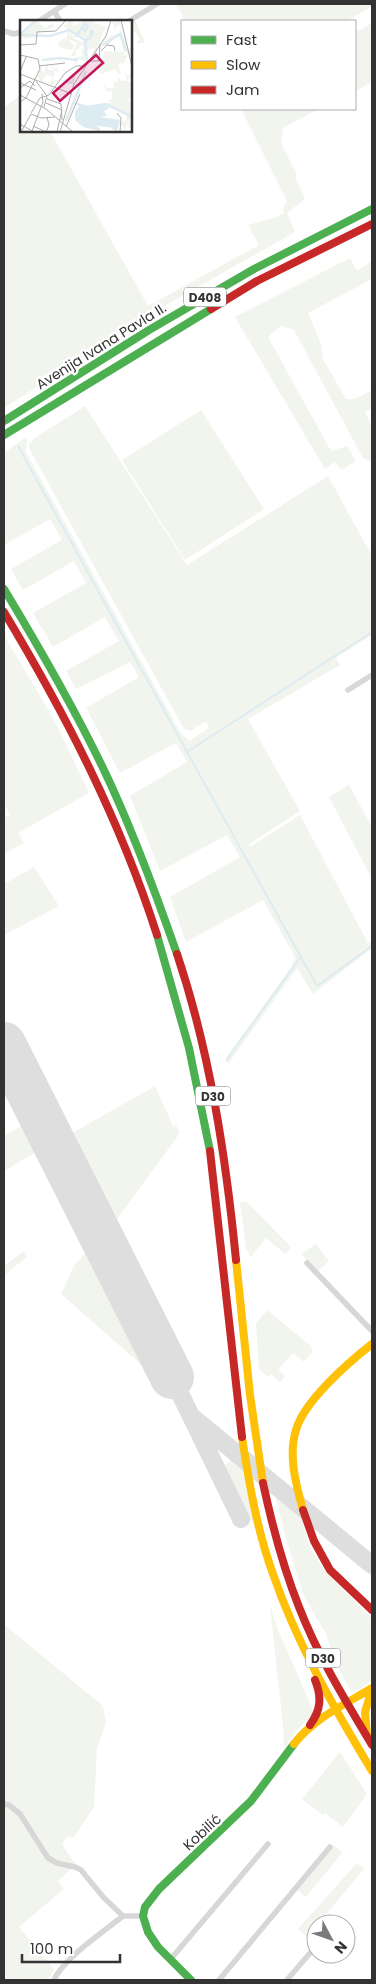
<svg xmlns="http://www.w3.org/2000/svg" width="376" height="1984" viewBox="0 0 376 1984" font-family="Poppins,sans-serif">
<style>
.green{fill:#f1f5ed}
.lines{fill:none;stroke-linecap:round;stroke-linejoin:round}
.stream{stroke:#ddebf3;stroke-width:2}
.taxiway{stroke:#dedede;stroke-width:18}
.runway{stroke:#dedede;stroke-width:44}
.street{stroke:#d7d7d7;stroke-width:5.5}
.fast{stroke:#4caf50;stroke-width:8}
.slow{stroke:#ffc107;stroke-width:8}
.jam{stroke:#c62828;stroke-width:8}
.labels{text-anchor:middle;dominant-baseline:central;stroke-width:5;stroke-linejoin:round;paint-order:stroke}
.shield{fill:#fff;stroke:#707070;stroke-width:1}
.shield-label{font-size:12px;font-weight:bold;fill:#333}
.street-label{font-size:14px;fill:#333;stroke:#fff}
.inset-river{fill:none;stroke:#ddebf3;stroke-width:2.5}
.inset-road{fill:none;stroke:#adadad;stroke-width:1}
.view{fill:#c2185b;fill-opacity:0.15;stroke:#c2185b;stroke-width:2.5}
.inset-edge{fill:none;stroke:#333;stroke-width:2.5}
</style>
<rect width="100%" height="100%" fill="#fff"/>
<path class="green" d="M175,4H372V7L346,21H184L182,14Z
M135,20L145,42L143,44L142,42L138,44L137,42L140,40L131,26V23Z
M372,23V82L355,91V33Z
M21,95V131H50L148,306L259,245L248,225L274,218L284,213L283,208L287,201L241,109H318L283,128L281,143L297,175L295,177L305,199L287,213L295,232L152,313L4,408V107Z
M350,258L357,271L372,261V279L308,313L321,344L323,359L346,399H355L372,390V408L365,412L372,427V462L363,458L294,330L281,326L268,337L331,451L347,446L356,461L341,470L335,462L325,469L235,317Z
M85,406L187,565L328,476L372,556V635L336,658L340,665L248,719L300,811L248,845L250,847L300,815L368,943L372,941V948L313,994L297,968L228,1064L225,1060L292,966L295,957L263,900L186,942L170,897L240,857L227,835L160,871L130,796L187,762L176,743L120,773L86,708L139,677L130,662L76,689L66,671L119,641L105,617L53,647L33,613L86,583L74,561L23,590L11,569L62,540L50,519L4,545V453L25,438L27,440L26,452L180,732L189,741L209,728L206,721L190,731L184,729L30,450L29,445L35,438Z
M201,410L264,509L185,560L122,460Z
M4,635L56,723L89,793L18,833L24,843L4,854V818L10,815L4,803Z
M349,785L372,827V879L329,797Z
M34,867L59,906L4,935V884Z
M155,1086L173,1126L176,1125L180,1133L112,1226L67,1136Z
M30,1121L43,1148L4,1171V1136Z
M240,1202H247L291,1247L285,1254L266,1238L250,1258L248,1250L246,1249Z
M316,1244L329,1261L318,1271L301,1254Z
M91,1247L156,1375L154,1376L61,1294L74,1266Z
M24,1251L27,1257L4,1275V1266Z
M267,1310L312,1347L311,1349L313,1351L304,1362L293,1353L278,1370L285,1376L280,1382L271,1374L268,1377L259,1369L256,1323Z
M233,1459L241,1462L253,1520L247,1522L225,1469L226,1464Z
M274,1489L299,1510L310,1548L327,1574L372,1618V1680L360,1689L351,1691L336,1664L326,1634L304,1596L285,1536Z
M270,1606L278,1630L313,1710V1714L295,1732L284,1749L283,1725Z
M4,1626H6L103,1706L106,1723L97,1748L94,1807L74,1837H67L62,1845L76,1865L58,1881L64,1889L19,1927L54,1969L50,1976V1980H4Z
M340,1752L367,1794L343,1827L325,1813L323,1815L302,1799Z
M334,1845L342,1853L306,1897L297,1890Z
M357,1863L364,1869L318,1924H316L307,1937L298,1929Z"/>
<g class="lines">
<path class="stream" d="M18,446L187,752
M372,632L187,752L317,986L372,946
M227,1059L300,958"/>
<path class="taxiway" d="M172,1377L241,1519
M191,1416L372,1565"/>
<path class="runway" d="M4,1044L172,1377"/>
<path class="street" d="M54,11L60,21
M39,21L65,4
M129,21L157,4
M4,31L14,34L21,32
M348,690L372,675
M307,1263L372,1331
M4,1804L9,1805L20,1814L48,1858L57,1863L75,1867L81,1870L104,1898L123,1916H143
M170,1960L268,1844
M54,1980C63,1959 104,1931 123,1916
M219,1980L330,1847
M287,1980L316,1946"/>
<path class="fast" d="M4,421L149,330L254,269L372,209
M4,435L211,309
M4,589C39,647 73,706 103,768C132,828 155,891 177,954
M157,935L189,1048L210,1151
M191,1980L158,1947L148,1932L143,1916L145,1907L159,1889L251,1801L294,1744"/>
<path class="slow" d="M236,1260L250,1395L263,1483
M242,1437C249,1483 257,1530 273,1574C297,1644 334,1708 372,1771
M303,1510C296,1485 288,1455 296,1430C304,1401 349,1362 372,1344
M367,1735L365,1712L372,1689
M294,1744C314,1718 344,1705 372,1688"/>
<path class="jam" d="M211,309L257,281L372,224
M4,612C66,715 120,820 157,935
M177,954C210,1052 226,1158 236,1260
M210,1151L242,1437
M263,1483C272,1525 283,1567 299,1607C318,1656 345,1700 372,1745
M303,1510L314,1541L330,1570L372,1610
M310,1725C321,1710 322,1697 315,1680"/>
</g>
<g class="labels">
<g class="shield">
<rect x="184" y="287.5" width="42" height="19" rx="4"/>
<rect x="195.5" y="1086.5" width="35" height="19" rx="4"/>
<rect x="305.5" y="1648.5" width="35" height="19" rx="4"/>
</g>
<g class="shield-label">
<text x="205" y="297">D408</text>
<text x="213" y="1096">D30</text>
<text x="323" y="1658">D30</text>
</g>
<g class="street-label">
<text transform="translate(101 346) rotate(-32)">Avenija Ivana Pavla II.</text>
<text transform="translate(202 1832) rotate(-43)">Kobilić</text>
</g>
</g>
<g transform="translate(20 20)">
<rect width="112" height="112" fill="#fff"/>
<path d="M50,0H53V6L64,0H76L73,2L88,8L83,11L73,40L67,43L75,27L67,30L63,18H66L43,6ZM100,0L103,17L108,25L104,27L108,31L109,28H112L111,37L108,34L104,43L98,44L101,52L99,54L95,49L81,54L75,46L81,44L85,31L105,32L103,36L108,34L103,29L101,17H93L88,25L79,26L92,15L101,13L100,4L94,9V4L91,2ZM17,1L25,8L33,3L34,7L13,15L15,20L13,17L4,19L2,14ZM48,11L55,19L65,23V42L59,39L54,46L55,41L50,39L63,36L61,30L65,28L61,25L58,30L56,29L55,36H51L57,23L48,19L54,26L52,30L40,28L38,22L45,18V23ZM27,41L28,50H33L34,46V51L36,47L39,52L35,51L32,61L38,60L33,66L30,65L32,56L26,55L22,62L17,57L20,48L24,54ZM105,51L108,56L112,53L108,60L109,63L113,62L112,78L108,79V81L112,79V106L110,109L108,107L110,98L105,110L101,103L104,100L106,102L107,92L91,86L88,90L85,85L72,86L94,83L88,82L92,79V72L86,71L83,63L87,68H95L93,62L96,61L92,58L98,63L97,55L101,61H107Z" fill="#f1f5ed"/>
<path d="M87,85L88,89L84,91L87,96L80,97L100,100L97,112L89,107L76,106L81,109L79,111L63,107L55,100V92L59,86Z" fill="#ddebf3"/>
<path class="inset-river" d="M1,14L16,0M0,15L30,16L49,10L65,20L67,42M56,17V16L57,15L62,8L65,4L68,6L65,11L62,8M66,21L72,15V10L70,15M83,25L100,14L106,31M22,40L40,38L58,40M45,61L52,63L54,55M54,83L67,87L86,84L113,97M46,101L66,51"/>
<path class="inset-road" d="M101,0L113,51M0,25L16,24L17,12L36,11L46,0M81,31L87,25L94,26L95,31M0,35L18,39L20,49L6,78L0,82M70,41H79L80,24M19,46L45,43M0,52L6,37M0,54L52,74M16,61L27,76L24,87M0,63L16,70M0,68L10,61L15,66M0,75L26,89L53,112M27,79L41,84L42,100M26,83L42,90M11,93L20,78L29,75L45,53L56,46H66M97,93L101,98L100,112M11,94L21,98L35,97M0,104L14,112M13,106L26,112L29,105L27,97M46,107L60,74M12,111L23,82L22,74M1,112L11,94M37,112L42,90M40,112L54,64L86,16L91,0"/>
<path class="view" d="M76,35L83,43L40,81L33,73Z"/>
<rect width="112" height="112" class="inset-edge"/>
</g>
<rect width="376" height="1984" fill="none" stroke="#333333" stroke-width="10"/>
<rect x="181" y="20" width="175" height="90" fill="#ffffff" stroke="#adadad"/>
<rect x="191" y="36" width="25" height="8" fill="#4caf50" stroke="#adadad"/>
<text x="226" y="45" font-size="15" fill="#333333">Fast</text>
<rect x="191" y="61" width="25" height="8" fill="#ffc107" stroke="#adadad"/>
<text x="226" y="70" font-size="15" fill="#333333">Slow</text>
<rect x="191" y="86" width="25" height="8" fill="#c62828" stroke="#adadad"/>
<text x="226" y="95" font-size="15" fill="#333333">Jam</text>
<g transform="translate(331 1939) rotate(131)"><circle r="24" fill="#ffffff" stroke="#adadad"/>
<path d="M0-4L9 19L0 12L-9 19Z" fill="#7a7a7a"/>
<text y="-8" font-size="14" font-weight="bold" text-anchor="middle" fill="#333333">N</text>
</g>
<path d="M22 1954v8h98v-8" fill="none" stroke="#333333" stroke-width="2.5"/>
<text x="30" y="1954" font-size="15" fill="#333333" stroke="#ffffff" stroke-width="4" paint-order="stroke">100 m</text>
</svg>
